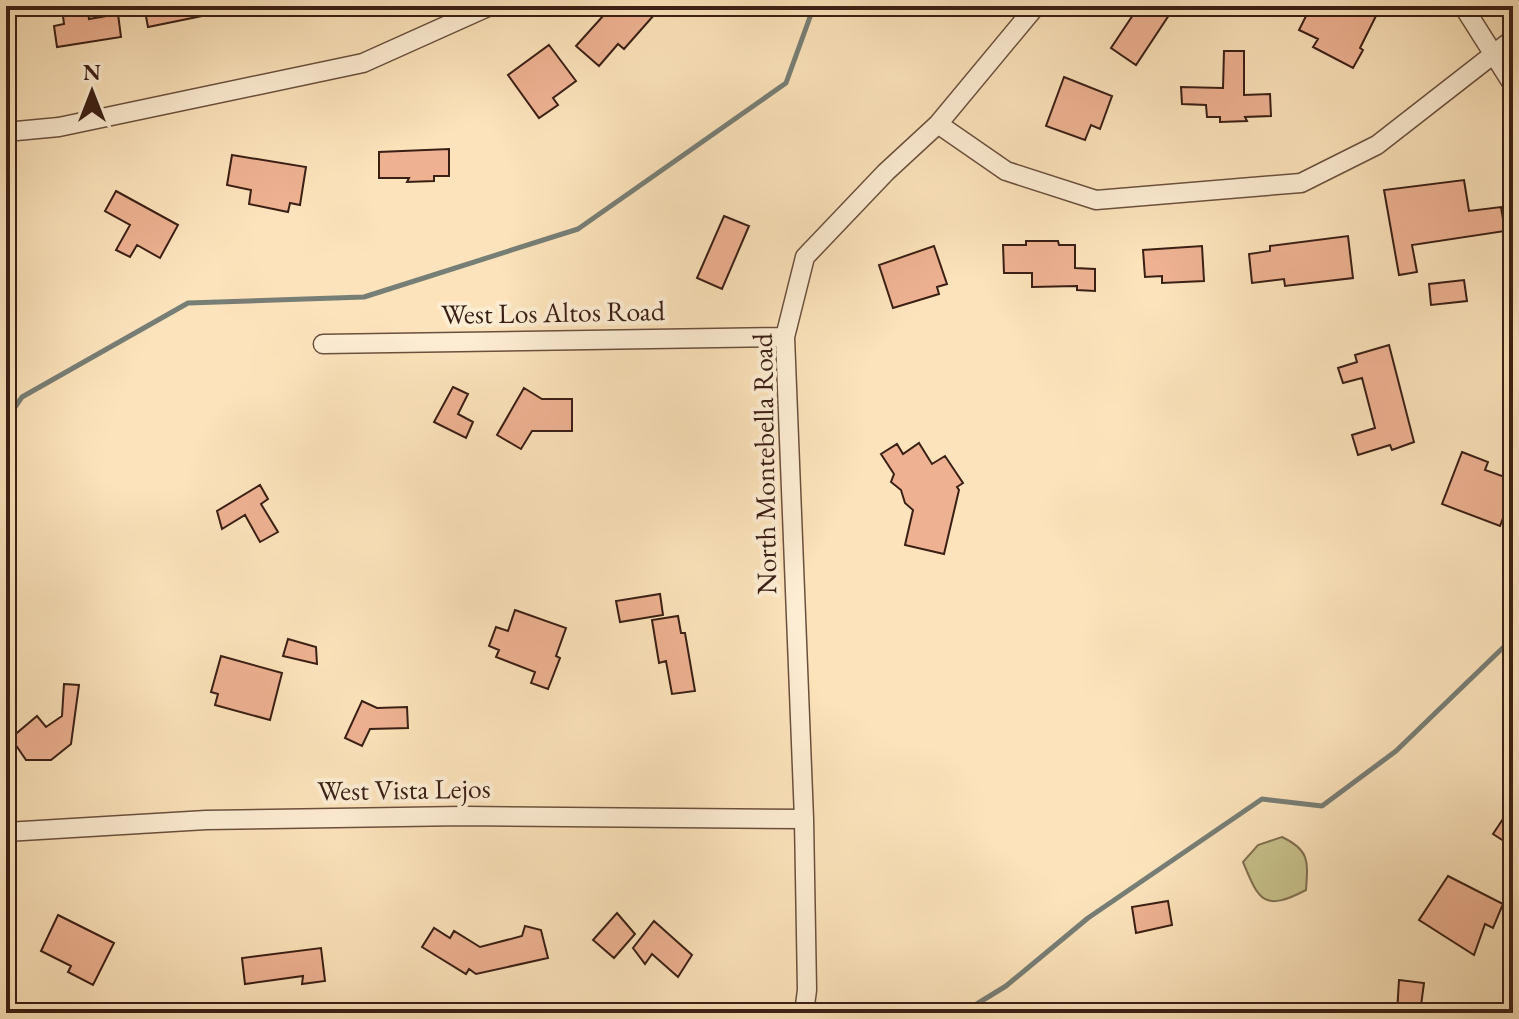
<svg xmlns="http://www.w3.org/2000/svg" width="1519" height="1019" viewBox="0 0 1519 1019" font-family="'EB Garamond',serif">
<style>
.green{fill:#c7c18b;stroke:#807050;stroke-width:2}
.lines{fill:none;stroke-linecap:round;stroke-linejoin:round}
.stream{stroke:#777e76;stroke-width:5}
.building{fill:#eeb292;stroke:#3a1f15;stroke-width:2}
.minor-casing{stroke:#6a503e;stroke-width:21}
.minor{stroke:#fdedd3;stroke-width:18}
.labels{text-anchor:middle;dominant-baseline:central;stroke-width:8;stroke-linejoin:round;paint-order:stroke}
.street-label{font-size:28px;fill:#3a1f15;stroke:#fdedd3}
</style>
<rect width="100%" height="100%" fill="#fce3bb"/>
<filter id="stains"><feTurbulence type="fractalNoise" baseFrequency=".0025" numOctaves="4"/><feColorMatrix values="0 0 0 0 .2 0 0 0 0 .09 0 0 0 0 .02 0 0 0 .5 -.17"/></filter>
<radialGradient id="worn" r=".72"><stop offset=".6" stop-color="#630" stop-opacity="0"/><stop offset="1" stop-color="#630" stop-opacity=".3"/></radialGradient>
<path class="green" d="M1282,837C1310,850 1308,862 1306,890C1264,912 1259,901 1243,862L1258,845Z"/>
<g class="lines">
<path class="stream" d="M6,420L22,397L188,303L364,297L578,229L786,83L814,6
M962,1013L1006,986L1088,918L1262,799L1322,806L1396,751L1513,638"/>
</g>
<path class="building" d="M144,6H216L217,13L148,27Z
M612,6H662L624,49L618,44L599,66L576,46Z
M1139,6H1175L1136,65L1111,48Z
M1311,6H1356L1376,16L1360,48L1363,50L1353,68L1313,47L1318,39L1299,30Z
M88,12L89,19L118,14L121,37L57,47L54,26L64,24L63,16Z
M549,45L576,81L553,98L558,105L539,118L508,75Z
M1224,51H1244V95L1270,94L1271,116L1245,117L1247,121L1220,122V117H1207L1206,105L1182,104L1181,87L1223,88Z
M1064,77L1112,96L1100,129L1091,125L1085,140L1046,126Z
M449,149V176H434V181L407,182L409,178H379V152Z
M232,155L306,167L300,205L290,203L288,212L249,204L251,190L227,185Z
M1464,180L1469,211L1501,207L1505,231L1412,245L1417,272L1399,275L1384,190Z
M116,191L178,225L160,258L137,245L130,257L116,250L130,225L105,211Z
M724,216L749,226L722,289L697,278Z
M1348,236L1353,278L1285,286L1284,279L1252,283L1249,254L1270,251V246Z
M1026,241H1058L1059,245H1075V268L1095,269V291L1077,290V286L1032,287V273H1004L1003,245H1026Z
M934,246L947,284L937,287L939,294L893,308L879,265Z
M1202,246L1204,281L1162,283V276L1145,277L1143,250Z
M1464,280L1467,301L1431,305L1429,284Z
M1389,345L1414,442L1392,450L1390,445L1358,455L1352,435L1375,428L1362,378L1343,383L1338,368L1357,362L1355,355Z
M453,387L468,394L458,414L473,422L466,438L434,422Z
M524,388L542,399H572V431H532L521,449L497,435Z
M919,443L932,464L945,456L963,483L957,487L959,490L944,554L905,545L913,510L905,503L901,490L891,482L894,474L881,454L897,444L903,454Z
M1462,452L1488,462L1485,470L1513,480V492L1500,526L1442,504Z
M260,485L268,499L261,504L278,532L260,542L245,515L222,529L217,511Z
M660,594L663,615L620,622L616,601Z
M515,610L566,628L556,656L560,658L548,689L531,683L535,672L496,657L499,650L489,646L496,627L508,631Z
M678,616L681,633H685L695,691L672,694L666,661L659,663L652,620Z
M288,639L316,647L317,664L283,656Z
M221,656L282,673L270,720L215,705L218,694L211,692Z
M64,684L79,685L71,744L51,760H26L11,738L37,716L46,727L62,716Z
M362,701L377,708L407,707L408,728L370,729L362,746L345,738Z
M1513,804V847L1493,834Z
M1448,876L1503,904L1493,928L1485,924L1474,955L1419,920Z
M1168,901L1172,925L1136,933L1132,907Z
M617,913L635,934L614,958L593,940Z
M58,915L114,943L93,985L68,972L71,966L41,951Z
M654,921L692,955L678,977L652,954L645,964L633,948Z
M525,926L541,930L548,958L476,974L469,969L466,974L422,947L434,928L450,938L454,931L480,947L522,936Z
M321,948L325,981L302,984L303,976L245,984L242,958Z
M1399,980L1424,983L1420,1013H1397Z"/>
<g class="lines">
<g class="minor-casing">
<path id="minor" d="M1463,6L1513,85
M938,124L1006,171L1096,200L1301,183L1377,145L1513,39
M6,132L59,127L363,63L490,6
M323,344L785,337
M6,832L206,820L464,816L804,819
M804,1013L807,990L804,819L785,337L805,257L886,172L938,124L1036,6"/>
</g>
<use href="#minor" class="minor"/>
</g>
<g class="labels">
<g class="street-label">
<text transform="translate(553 312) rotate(-1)">West Los Altos Road</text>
<text transform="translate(764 464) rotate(-91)">North Montebella Road</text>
<text transform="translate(404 789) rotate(-1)">West Vista Lejos</text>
</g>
</g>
<rect width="1519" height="1019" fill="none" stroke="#fce3bb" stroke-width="32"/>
<rect x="8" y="8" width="1503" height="1003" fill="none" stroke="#3a1f15" stroke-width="4"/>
<rect x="16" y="16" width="1487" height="987" fill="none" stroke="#3a1f15" stroke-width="2"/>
<g transform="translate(92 92)" stroke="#fdedd3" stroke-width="6" paint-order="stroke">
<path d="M0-6L14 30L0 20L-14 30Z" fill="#3a1f15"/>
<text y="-12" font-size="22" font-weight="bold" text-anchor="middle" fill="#3a1f15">N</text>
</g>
<rect width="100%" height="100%" filter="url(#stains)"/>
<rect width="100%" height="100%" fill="url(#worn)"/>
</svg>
